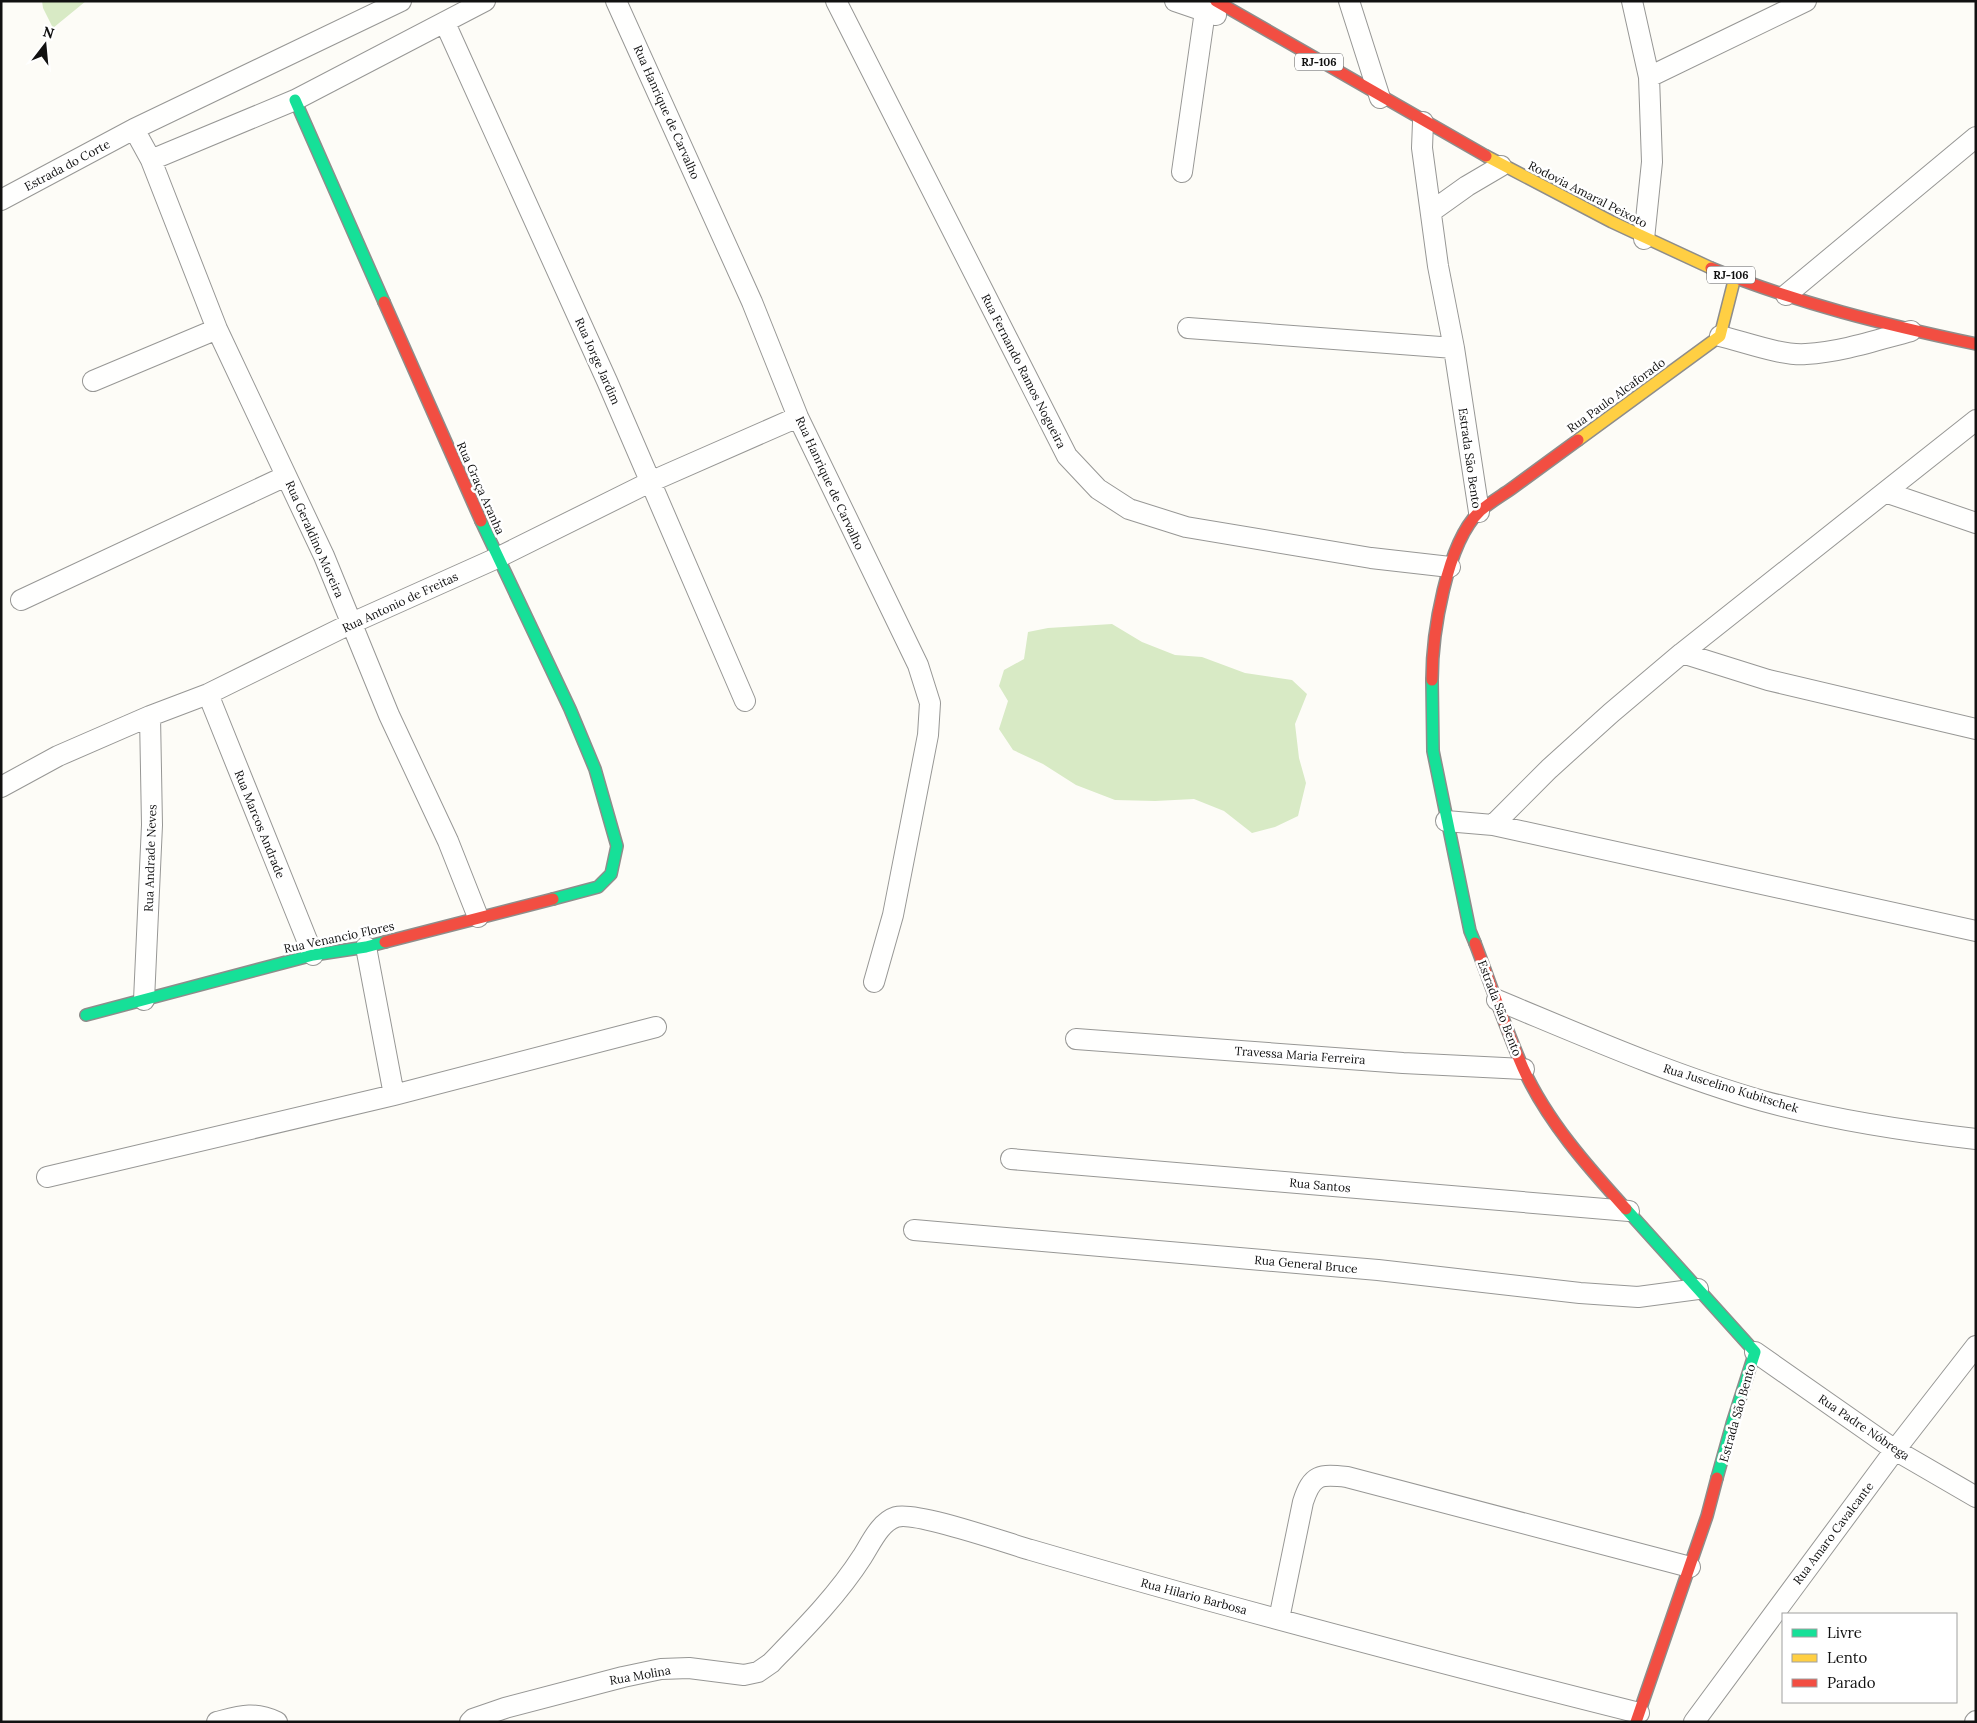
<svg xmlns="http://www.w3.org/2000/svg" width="1977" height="1723" viewBox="0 0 1977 1723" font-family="Lora,serif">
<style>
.forest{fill:#d8eac5}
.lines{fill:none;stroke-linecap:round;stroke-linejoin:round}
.street-casing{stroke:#979795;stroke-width:22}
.fast-casing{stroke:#8e8d8b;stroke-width:14}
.slow-casing{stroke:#8e8d8b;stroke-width:14}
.jam-casing{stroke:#8e8d8b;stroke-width:14}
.street{stroke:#fffffe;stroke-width:20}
.fast{stroke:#16e098;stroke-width:11}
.slow{stroke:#ffcf43;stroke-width:11}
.jam{stroke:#f24e42;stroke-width:11}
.labels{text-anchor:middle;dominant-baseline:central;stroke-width:5;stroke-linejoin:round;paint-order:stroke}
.shield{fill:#fff;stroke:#585858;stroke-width:1}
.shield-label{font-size:11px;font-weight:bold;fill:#111}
.street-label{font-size:12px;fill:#111;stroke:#fff}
</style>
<rect width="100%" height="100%" fill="#fdfcf7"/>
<path class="forest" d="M42,1H86L53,28L43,8Z
M1112,624L1142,642L1175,655L1202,657L1245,673L1292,680L1307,694L1295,724L1299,758L1306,783L1298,816L1275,827L1252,833L1224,811L1194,799L1155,801L1115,800L1076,785L1043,764L1013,750L999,729L1008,701L999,686L1004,670L1024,659L1028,632L1048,628Z"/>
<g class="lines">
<g class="street-casing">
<path id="street" d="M616,1L752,302L798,417L918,665L930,703L928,735L893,915L874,982
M836,1L1067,456L1098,489L1129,509L1186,527L1371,558L1450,567
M1175,1L1216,15
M1349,1L1380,98
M1632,1L1649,77L1652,162L1644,239
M445,23L607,381L745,701
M1649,77L1806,1
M1423,122L1422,148L1438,266L1454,348L1479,512
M134,129L151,160L217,329L324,556L389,715L448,841L478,917
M151,160L295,100L485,1
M1182,172L1205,11
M1,200L134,129L401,1
M1432,211L1467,186L1501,166
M1786,295L1976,137
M1188,328L1454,348
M1720,336C1745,342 1782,356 1806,354C1842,352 1877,340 1911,331
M93,381L217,329
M1885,492L1976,523
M21,600L286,476
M1682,653L1768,680L1976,729
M208,694L313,955
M1,787L58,756L150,716L208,694L352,623L497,558L650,482L798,417
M1446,821L1493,825L1976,931
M1493,825L1549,769L1611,713L1682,653L1976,420
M366,947L394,1095
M144,1000L152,825L150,716
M1497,1000C1584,1036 1672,1075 1763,1101C1833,1120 1904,1131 1976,1139
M1076,1039L1403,1063L1524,1069
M1011,1159L1629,1211
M47,1177L394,1095L656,1027
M914,1230L1378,1270L1580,1293L1638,1297L1698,1289
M1755,1352L1895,1450L1976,1497
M1279,1619L1303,1502C1312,1474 1320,1474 1347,1477L1690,1567
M217,1722C240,1716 254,1711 277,1722
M470,1722L473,1719L505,1708L623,1677L661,1669L689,1668L744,1675L758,1672L771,1663C803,1630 837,1596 862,1557C871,1543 880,1522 896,1517C916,1511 1006,1543 1031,1550C1233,1609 1435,1662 1639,1713
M1694,1722L1895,1450L1976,1346
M1975,1722L1976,1721"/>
</g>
<g class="fast-casing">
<path id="fast" d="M295,100L384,302
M481,521L570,709L595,769L617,846L611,874L598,887L553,899
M1432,680L1433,751L1470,931L1475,943
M86,1015L313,955L366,947L385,942
M1626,1209L1755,1352L1732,1424L1717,1478"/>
</g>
<g class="slow-casing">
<path id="slow" d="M1486,156L1612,222L1711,268
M1578,440L1720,336L1735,277"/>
</g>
<g class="jam-casing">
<path id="jam" d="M1216,1L1486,156
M1711,268C1796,303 1886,325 1976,344
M384,302L481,521
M1432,680C1432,635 1446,543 1480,511C1489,503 1501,496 1511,489C1533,473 1556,456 1578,440
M385,942L553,899
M1475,943C1491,985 1505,1027 1523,1068C1547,1121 1588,1167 1626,1209
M1636,1722L1707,1516L1717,1478"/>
</g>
<use href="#street" class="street"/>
<use href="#fast" class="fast"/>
<use href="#slow" class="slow"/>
<use href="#jam" class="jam"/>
</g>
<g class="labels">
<g class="shield">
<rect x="1295" y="53.5" width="48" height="17" rx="4"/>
<rect x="1707" y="266.5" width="48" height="17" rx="4"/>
</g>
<g class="shield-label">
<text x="1319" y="62">RJ-106</text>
<text x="1731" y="275">RJ-106</text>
</g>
<g class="street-label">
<text transform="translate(667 112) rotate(66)">Rua Hanrique de Carvalho</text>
<text transform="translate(67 165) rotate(-28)">Estrada do Corte</text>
<text transform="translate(1588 194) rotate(27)">Rodovia Amaral Peixoto</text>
<text transform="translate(598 361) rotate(66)">Rua Jorge Jardim</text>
<text transform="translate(1024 371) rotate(63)">Rua Fernando Ramos Nogueira</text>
<text transform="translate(1616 395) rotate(-36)">Rua Paulo Alcaforado</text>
<text transform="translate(1470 458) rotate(82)">Estrada São Bento</text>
<text transform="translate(830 483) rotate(65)">Rua Hanrique de Carvalho</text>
<text transform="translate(481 488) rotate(66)">Rua Graça Aranha</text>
<text transform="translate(315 539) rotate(66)">Rua Geraldino Moreira</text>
<text transform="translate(400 602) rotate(-25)">Rua Antonio de Freitas</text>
<text transform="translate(260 824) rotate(68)">Rua Marcos Andrade</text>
<text transform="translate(150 858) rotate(-88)">Rua Andrade Neves</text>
<text transform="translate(339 937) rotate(-12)">Rua Venancio Flores</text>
<text transform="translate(1500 1008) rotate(69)">Estrada São Bento</text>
<text transform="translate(1300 1055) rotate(4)">Travessa Maria Ferreira</text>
<text transform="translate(1731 1088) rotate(17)">Rua Juscelino Kubitschek</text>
<text transform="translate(1320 1185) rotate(5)">Rua Santos</text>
<text transform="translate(1306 1264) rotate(5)">Rua General Bruce</text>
<text transform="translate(1737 1413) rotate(-74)">Estrada São Bento</text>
<text transform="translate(1864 1427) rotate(34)">Rua Padre Nóbrega</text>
<text transform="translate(1833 1533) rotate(-53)">Rua Amaro Cavalcante</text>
<text transform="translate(1194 1596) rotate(15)">Rua Hilario Barbosa</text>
<text transform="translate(640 1675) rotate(-10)">Rua Molina</text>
</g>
</g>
<rect width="1977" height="1723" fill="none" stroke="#111111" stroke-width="5"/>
<rect x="1782" y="1613" width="175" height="90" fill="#ffffff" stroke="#a0a0a0"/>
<rect x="1792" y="1629" width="25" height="8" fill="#16e098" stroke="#a0a0a0"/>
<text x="1827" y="1638" font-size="15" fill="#111111">Livre</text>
<rect x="1792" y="1654" width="25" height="8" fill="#ffcf43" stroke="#a0a0a0"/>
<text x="1827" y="1663" font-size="15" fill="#111111">Lento</text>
<rect x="1792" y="1679" width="25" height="8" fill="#f24e42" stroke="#a0a0a0"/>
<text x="1827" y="1688" font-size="15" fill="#111111">Parado</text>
<g transform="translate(45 45) rotate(16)" stroke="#ffffff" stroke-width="4" paint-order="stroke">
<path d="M0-4L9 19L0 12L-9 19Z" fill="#111111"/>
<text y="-8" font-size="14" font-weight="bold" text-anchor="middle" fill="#111111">N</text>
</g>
</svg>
